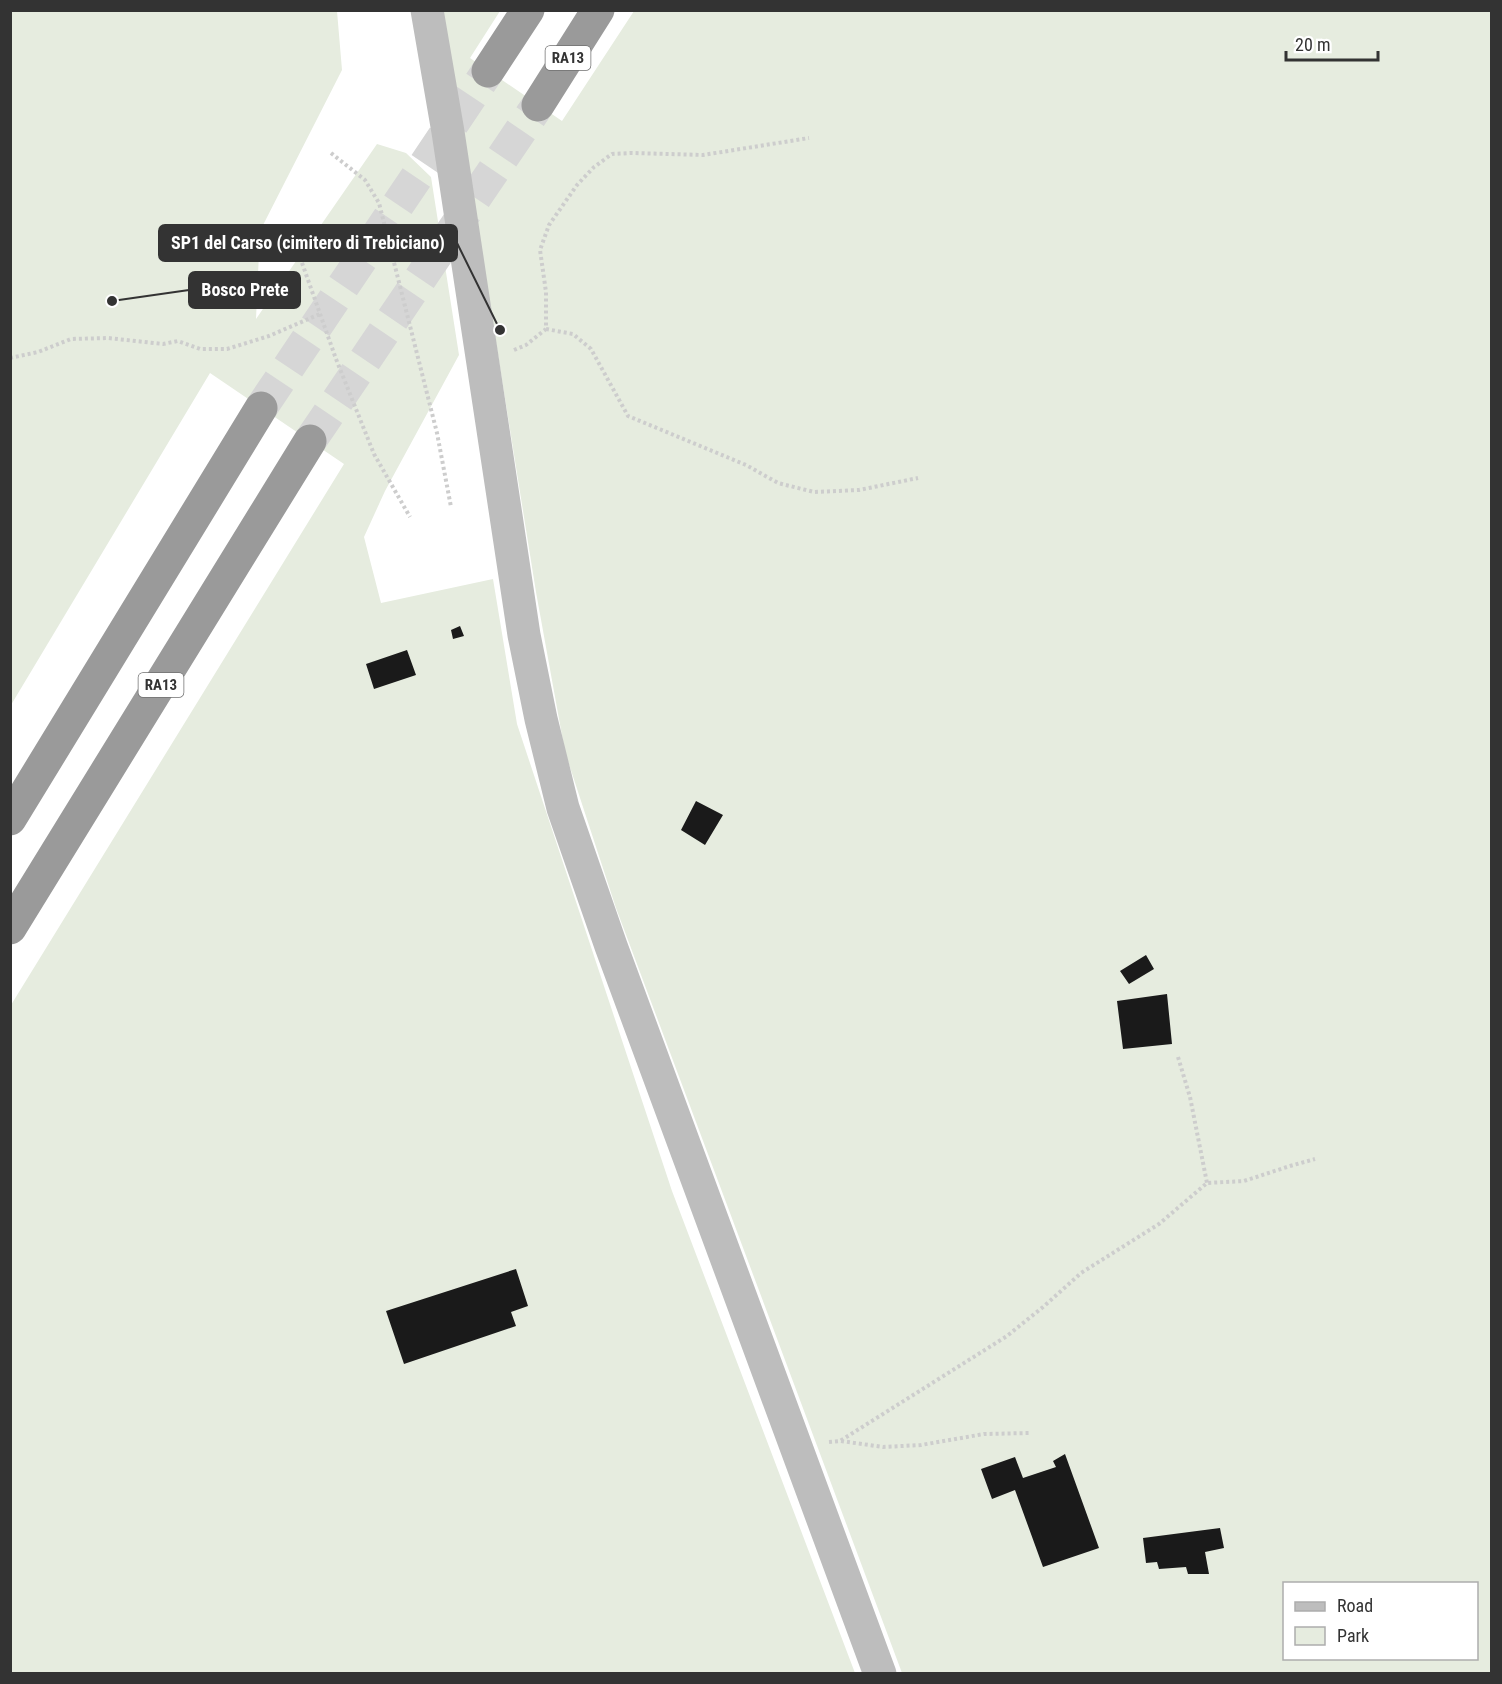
<svg xmlns="http://www.w3.org/2000/svg" width="1502" height="1684" viewBox="0 0 1502 1684" font-family="'Roboto Condensed',sans-serif">
<style>
.green{fill:#e6ecdf;fill-rule:evenodd}
.building{fill:#1a1a1a}
.lines{fill:none;stroke-linecap:round;stroke-linejoin:round}
.motorway-tunnel{stroke:#d6d6d6;stroke-width:33;stroke-dasharray:33 16;stroke-linecap:butt}
.path{stroke:#cdcdcd;stroke-width:4;stroke-dasharray:3 3;stroke-linecap:butt}
.secondary{stroke:#bdbdbd;stroke-width:33}
.motorway{stroke:#9a9a9a;stroke-width:33}
.labels{text-anchor:middle;dominant-baseline:central;stroke-width:6;stroke-linejoin:round;paint-order:stroke}
.shield{fill:#fff;stroke:#707070;stroke-width:1.5}
.shield-label{font-size:15px;font-weight:bold;fill:#333}
.leader{fill:none;stroke:#333;stroke-width:2}
.callout-dot{fill:#333;stroke:#fff;stroke-width:2}
.callout{fill:#333;stroke:#333;stroke-width:2}
.callout-label{font-size:18px;text-anchor:middle;font-weight:bold;fill:#fff}
</style>
<rect width="100%" height="100%" fill="#fff"/>
<path class="green" d="M10,11H337L342,70L260,231L256,319L377,144L406,153L431,177L459,355L385,491L364,537L381,603L493,579L517,724L672,1191L855,1673H11V1005L344,464L210,373L11,705Z
M443,11H500L470,58L562,121L634,11H1491V1673H902L616,908L565,752L536,592ZM1284,1584H1476V1658H1284Z"/>
<path class="building" d="M460,626L464,636L453,639L451,630Z
M407,650L416,675L374,689L366,664Z
M696,801L723,815L705,845L681,830Z
M1146,955L1154,969L1129,984L1120,971Z
M1167,994L1172,1044L1123,1049L1117,1001Z
M516,1269L528,1306L511,1312L516,1326L404,1364L386,1311Z
M1065,1454L1099,1548L1043,1567L1015,1490L992,1499L981,1469L1015,1457L1023,1478L1056,1467L1053,1461Z
M1220,1528L1224,1548L1205,1552L1209,1574H1188L1186,1567L1159,1569L1157,1562L1146,1563L1143,1538Z"/>
<g class="lines">
<path class="motorway-tunnel" d="M261,408L488,71
M310,441L538,105"/>
<path class="path" d="M331,153L365,180L379,203L437,433L451,507
M290,229L336,359L374,454L410,517
M546,329L573,334L591,349L628,416L746,465L778,483L814,492L859,490L918,478
M514,350L526,345L546,329V292L540,250L549,225L577,185L594,167L612,154L632,153L703,155L809,138
M10,358L38,352L71,339L108,338L163,344L178,341L200,349H227L269,336L320,314
M1178,1057L1190,1097L1207,1183
M841,1441L883,1447L921,1445L984,1434L1031,1433
M829,1442L840,1441L1007,1336L1043,1307L1081,1273L1159,1224L1207,1183L1244,1181L1290,1166L1315,1159"/>
<path class="secondary" d="M427,10L448,132L524,635L541,719L563,808L611,946L880,1674"/>
<path class="motorway" d="M488,71L528,10
M538,105L598,10
M10,819L261,408
M10,928L310,441"/>
</g>
<g class="labels">
<g class="shield">
<rect x="545.5" y="46" width="45" height="24" rx="4.5"/>
<rect x="138.5" y="673" width="45" height="24" rx="4.5"/>
</g>
<g class="shield-label">
<text x="568" y="58">RA13</text>
<text x="161" y="685">RA13</text>
</g>
</g>
<path class="leader" d="M500 330L457 243M112 301L189 290"/>
<g class="callout-dot">
<circle cx="500" cy="330" r="6"/>
<circle cx="112" cy="301" r="6"/>
</g>
<g class="callout">
<rect x="159" y="225" width="298" height="36" rx="6"/>
<rect x="189" y="272" width="111" height="36" rx="6"/>
</g>
<g class="callout-label">
<text x="308" y="249">SP1 del Carso (cimitero di Trebiciano)</text>
<text x="245" y="296">Bosco Prete</text>
</g>
<rect width="1502" height="1684" fill="none" stroke="#333333" stroke-width="24"/>
<rect x="1283" y="1582" width="195" height="78" fill="#ffffff" stroke="#adadad" stroke-width="1.5"/>
<rect x="1295" y="1602" width="30" height="9" fill="#bdbdbd" stroke="#adadad" stroke-width="1.5"/>
<text x="1337" y="1612" font-size="18" fill="#333333">Road</text>
<rect x="1295" y="1627" width="30" height="18" fill="#e6ecdf" stroke="#adadad" stroke-width="1.5"/>
<text x="1337" y="1642" font-size="18" fill="#333333">Park</text>
<path d="M1286 51v9h92v-9" fill="none" stroke="#333333" stroke-width="3"/>
<text x="1295" y="51" font-size="18" fill="#333333" stroke="#ffffff" stroke-width="4.5" paint-order="stroke">20 m</text>
</svg>
